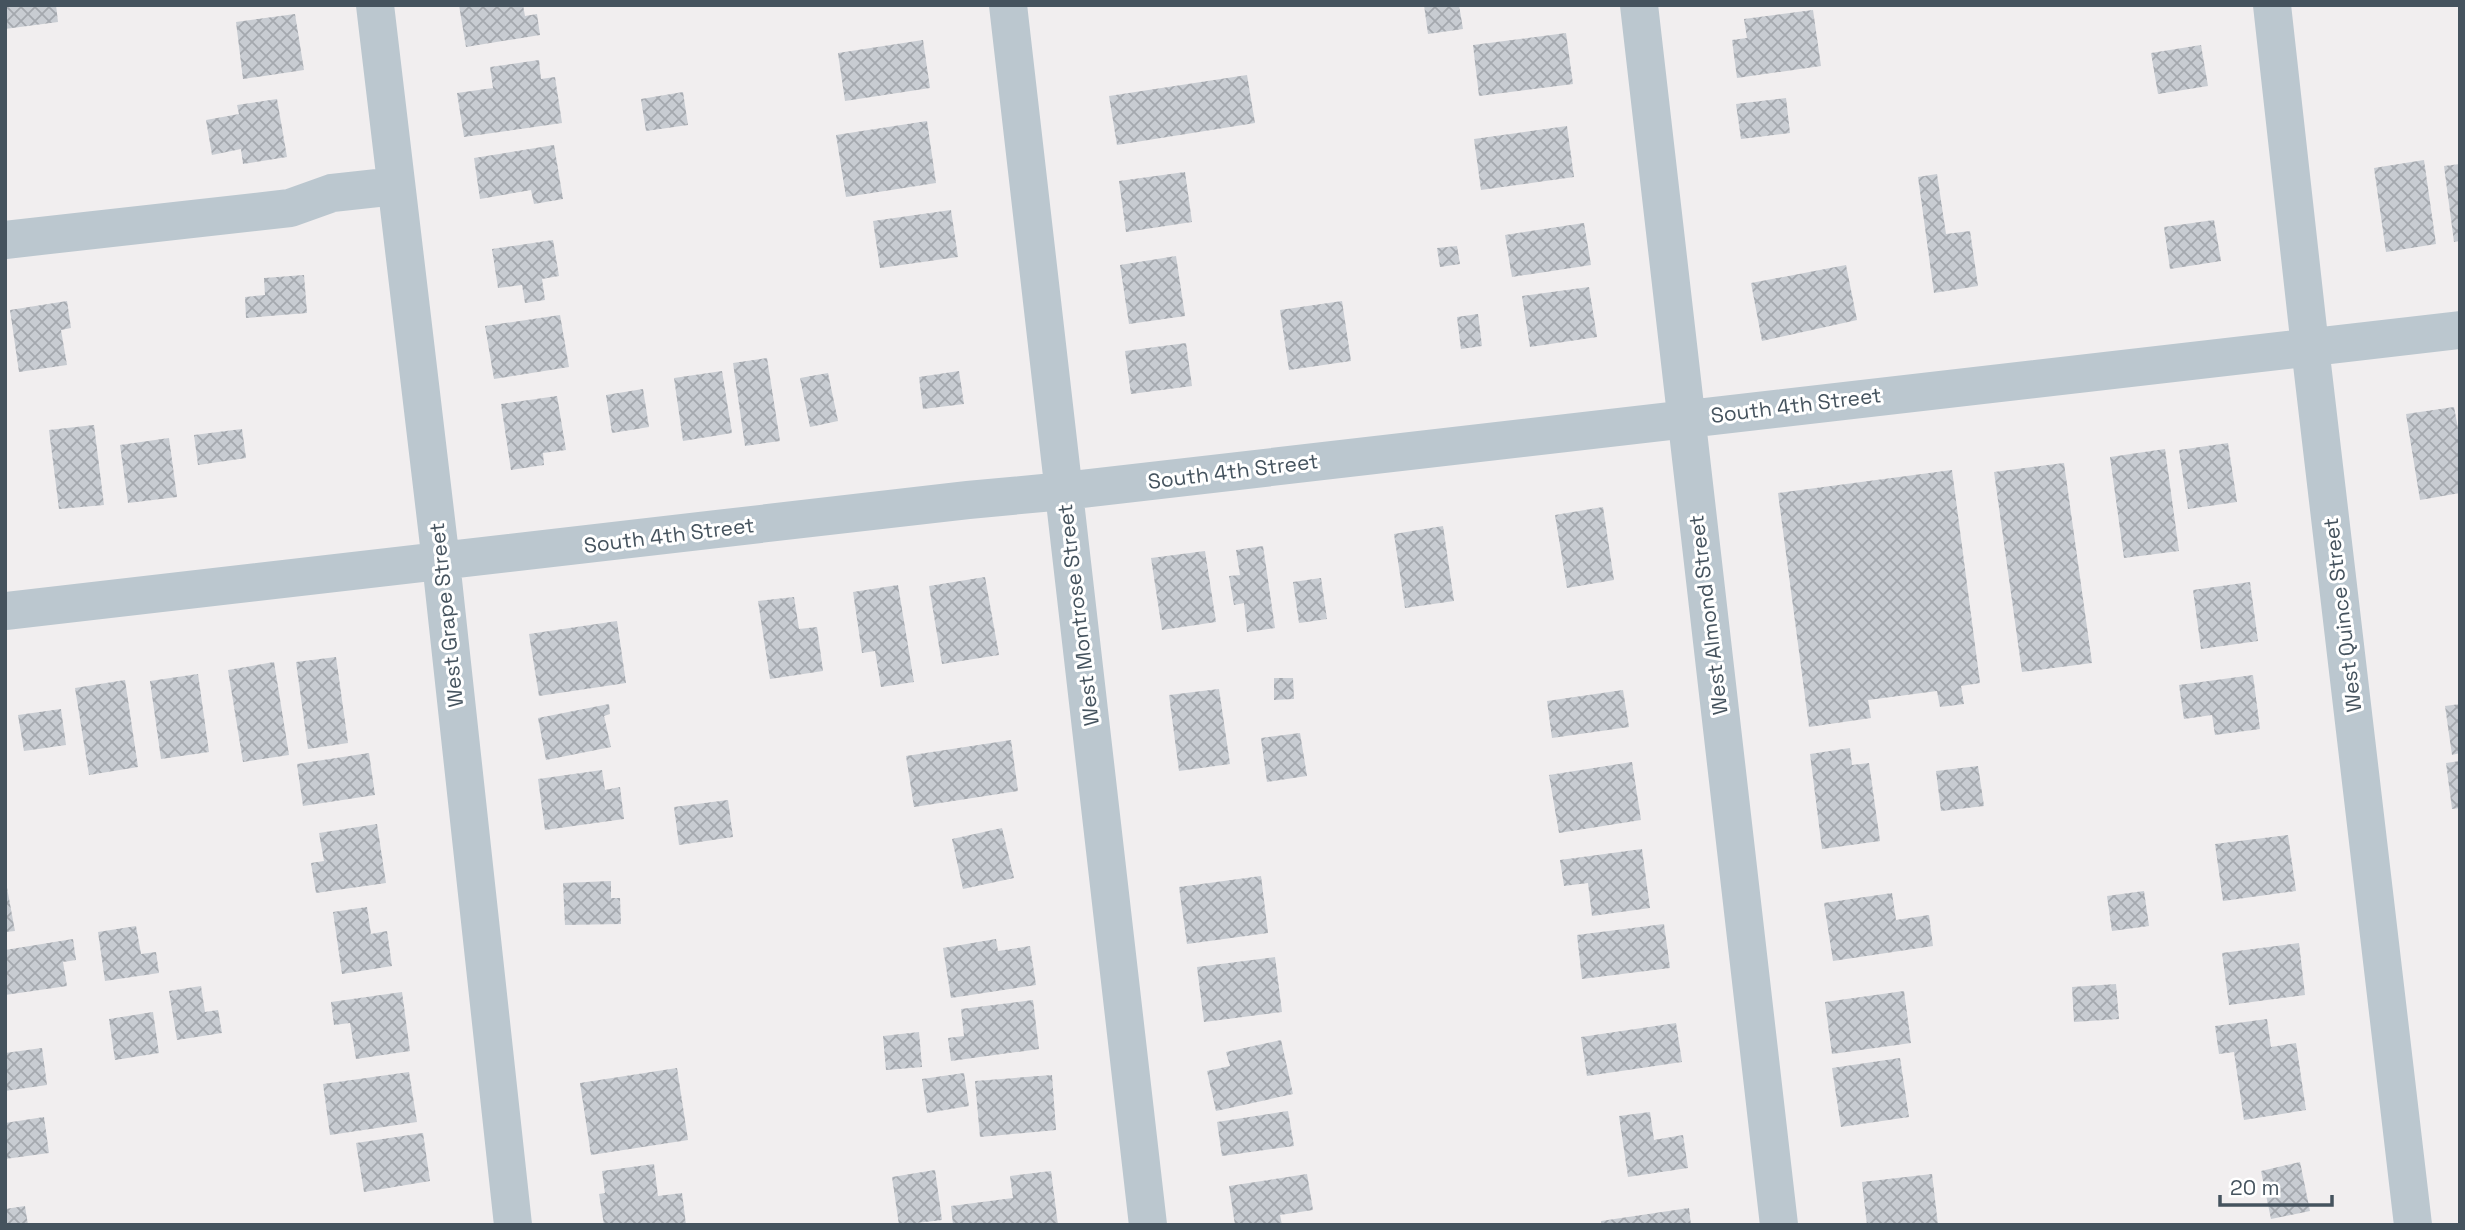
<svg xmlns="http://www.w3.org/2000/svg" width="2465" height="1230" viewBox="0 0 2465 1230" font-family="'Space Grotesk',sans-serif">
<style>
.building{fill:url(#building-cross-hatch)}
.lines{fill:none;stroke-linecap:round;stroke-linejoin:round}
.minor{stroke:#bbc7cf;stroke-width:38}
.labels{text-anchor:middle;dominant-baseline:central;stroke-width:6;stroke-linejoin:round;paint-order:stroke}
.street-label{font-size:21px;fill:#45535e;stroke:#fff}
</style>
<defs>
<pattern id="building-cross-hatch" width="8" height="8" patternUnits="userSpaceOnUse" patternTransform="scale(1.75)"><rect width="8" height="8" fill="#c8ccd2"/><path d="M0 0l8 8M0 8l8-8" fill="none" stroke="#a4a8ae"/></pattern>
</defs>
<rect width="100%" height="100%" fill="#f1eeef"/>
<path class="building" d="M5,5H56L58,22L5,29Z
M459,5H523L525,16L537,14L540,35L466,47Z
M1424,5H1459L1463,29L1428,34Z
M1813,10L1821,66L1737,78L1732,40L1747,38L1744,19Z
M295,14L304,70L243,79L236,22Z
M1566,33L1573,84L1479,96L1473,45Z
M923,40L930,88L845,101L838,53Z
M2201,45L2208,86L2158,94L2151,53Z
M539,60L541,79L555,77L562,123L464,137L457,93L493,88L490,67Z
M1247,75L1255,123L1117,145L1109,96Z
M683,92L688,125L646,131L641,99Z
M1786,98L1790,133L1741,139L1736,104Z
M277,99L287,157L243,164L241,149L212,155L206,120L239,114L237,105Z
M927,121L936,183L846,197L836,135Z
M1567,126L1574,177L1481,190L1474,139Z
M554,145L563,199L534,204L531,190L480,199L474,158Z
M2424,160L2436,244L2386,252L2374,168Z
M2460,164V241L2454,242L2444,166Z
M1185,172L1192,222L1126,232L1119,181Z
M1937,174L1946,234L1970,231L1978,286L1934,293L1918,177Z
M951,210L958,257L880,268L873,221Z
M2214,220L2221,261L2170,269L2164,227Z
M1584,223L1591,265L1512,277L1505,235Z
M553,240L559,276L542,279L545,300L525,303L522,285L498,288L492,249Z
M1457,246L1460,264L1440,267L1437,248Z
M1176,256L1185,316L1129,324L1120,265Z
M1846,265L1857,320L1762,341L1751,283Z
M304,275L307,313L246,318L245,297L265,295L264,278Z
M1589,287L1597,337L1530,347L1522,296Z
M67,301L71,328L61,330L67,365L19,372L10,310Z
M1342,301L1351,361L1289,370L1280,310Z
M1478,314L1482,346L1461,349L1457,317Z
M560,315L569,367L494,379L485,326Z
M1186,343L1192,386L1131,394L1125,351Z
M767,358L780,441L745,446L733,363Z
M722,371L732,433L683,441L674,378Z
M959,371L964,404L923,409L919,377Z
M828,373L838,421L810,427L800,378Z
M643,389L649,427L612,433L606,395Z
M557,396L566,450L543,453L544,465L511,470L501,404Z
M2454,407L2460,439V493L2420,500L2406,414Z
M94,425L104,505L59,509L49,430Z
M242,429L246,458L198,465L194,435Z
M169,438L177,497L128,503L120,445Z
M2228,443L2237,502L2188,509L2179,450Z
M2165,449L2179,551L2124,558L2110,457Z
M2064,463L2092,663L2022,672L1994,472Z
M1952,470L1980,683L1961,686L1964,704L1940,707L1937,691L1868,700L1871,718L1809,727L1778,493Z
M1603,507L1614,580L1567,588L1555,515Z
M1443,526L1454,601L1405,608L1394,534Z
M1263,546L1275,628L1247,632L1244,603L1234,605L1229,576L1240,575L1236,550Z
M1205,551L1216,622L1162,630L1151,558Z
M985,577L999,655L942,664L929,586Z
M1321,578L1327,619L1299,623L1293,582Z
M2250,582L2258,641L2201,649L2193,590Z
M898,585L914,682L881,687L875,651L862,653L853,592Z
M794,597L799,629L817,627L823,671L770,679L758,601Z
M617,621L626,683L539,696L529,634Z
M336,657L348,743L308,749L296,662Z
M274,662L289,755L243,762L228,670Z
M198,674L209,752L161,759L150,681Z
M2253,675L2260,729L2215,735L2212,715L2184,719L2179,685Z
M1274,678H1293L1294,699L1274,700Z
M125,680L138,767L89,775L75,688Z
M1219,689L1230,764L1179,771L1169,695Z
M1623,690L1629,727L1552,738L1547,701Z
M609,704L610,714L604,716L611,747L546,760L538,718Z
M2460,704V753L2452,755L2445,706Z
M61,709L66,745L24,751L18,715Z
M1300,733L1307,776L1267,782L1261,738Z
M1011,740L1018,791L914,807L906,756Z
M1850,748L1852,765L1869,763L1880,841L1822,849L1810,754Z
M369,753L375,795L303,806L297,764Z
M2460,761V808L2452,809L2446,763Z
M1632,762L1641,820L1559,833L1549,775Z
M1978,766L1984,806L1941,811L1936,771Z
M602,770L605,790L620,787L624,819L545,830L538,779Z
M728,800L733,837L679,845L674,807Z
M377,824L386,883L316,893L311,863L324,861L319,833Z
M1002,828L1014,878L963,889L952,839Z
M2288,835L2296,891L2223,901L2215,844Z
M1642,849L1650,908L1592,916L1588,883L1564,886L1560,860Z
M1261,876L1268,933L1187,944L1179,887Z
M5,877L15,931L5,932Z
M611,881V898H620L621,924L565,925L563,883Z
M2144,891L2149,926L2112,931L2107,896Z
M1892,893L1896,920L1929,915L1933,946L1833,961L1824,903Z
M367,907L371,934L387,931L392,966L342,974L333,912Z
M1664,924L1670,968L1582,979L1577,935Z
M136,926L141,954L156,952L159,973L105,981L98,932Z
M73,939L76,960L63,962L67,986L5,995V950Z
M996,939L998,951L1030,946L1036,985L951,998L943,948Z
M2299,943L2305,995L2229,1005L2222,953Z
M1275,957L1282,1012L1204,1022L1197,967Z
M2116,984L2119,1019L2074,1022L2072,987Z
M201,986L205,1012L218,1010L222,1033L177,1040L169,991Z
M1904,991L1911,1043L1832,1054L1825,1002Z
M402,992L410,1051L356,1059L350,1023L334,1025L331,1002Z
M1033,1000L1039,1049L951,1061L948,1038L964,1036L961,1009Z
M153,1012L159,1053L115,1060L109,1019Z
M2267,1019L2271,1047L2296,1043L2306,1110L2244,1120L2234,1052L2219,1054L2215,1026Z
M1676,1023L1682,1062L1587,1076L1581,1037Z
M919,1032L922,1067L886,1070L883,1036Z
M1281,1040L1293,1094L1216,1111L1207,1071L1230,1066L1226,1052Z
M42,1048L47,1085L5,1091V1053Z
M1900,1058L1909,1117L1841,1127L1832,1068Z
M677,1068L688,1140L591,1155L580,1083Z
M409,1072L417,1122L330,1135L323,1084Z
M964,1073L969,1106L927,1113L922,1079Z
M1052,1075L1056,1130L980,1137L975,1081Z
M1288,1111L1294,1146L1222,1156L1217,1122Z
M1650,1112L1654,1140L1683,1135L1688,1168L1628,1177L1619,1116Z
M44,1117L49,1153L5,1159V1123Z
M423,1133L430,1181L364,1192L356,1143Z
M2300,1162L2310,1211L2271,1219L2261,1171Z
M654,1164L658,1196L682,1193L686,1225H604L599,1194L605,1193L602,1171Z
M935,1170L942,1220L899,1225L892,1177Z
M1051,1171L1058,1225H953L951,1206L1013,1198L1010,1176Z
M1307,1174L1313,1210L1280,1215L1282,1225H1235L1229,1186Z
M1932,1174L1938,1225H1867L1862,1182Z
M25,1206L28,1225H5V1209Z
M1689,1208L1691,1225H1602L1601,1221Z"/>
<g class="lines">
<path class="minor" d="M375,5L441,562L513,1225
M1008,5L1148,1225
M1639,5L1779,1225
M2272,5L2310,347L2413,1225
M5,240L290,208L332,193L396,186
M5,611L968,500L1064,491C1529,437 1994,382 2460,330"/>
</g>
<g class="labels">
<g class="street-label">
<text transform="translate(1796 405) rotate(-7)">South 4th Street</text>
<text transform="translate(1233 471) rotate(-7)">South 4th Street</text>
<text transform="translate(669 535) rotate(-7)">South 4th Street</text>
<text transform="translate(446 615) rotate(-96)">West Grape Street</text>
<text transform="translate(1078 615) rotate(-97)">West Montrose Street</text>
<text transform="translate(1708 615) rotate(-97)">West Almond Street</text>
<text transform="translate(2342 615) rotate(-97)">West Quince Street</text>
</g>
</g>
<rect width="2465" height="1230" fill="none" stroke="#45535e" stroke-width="14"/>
<path d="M2220 1195v10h112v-10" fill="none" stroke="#45535e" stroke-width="3.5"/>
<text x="2230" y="1195" font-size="21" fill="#45535e" stroke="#ffffff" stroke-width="5" paint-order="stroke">20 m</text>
</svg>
